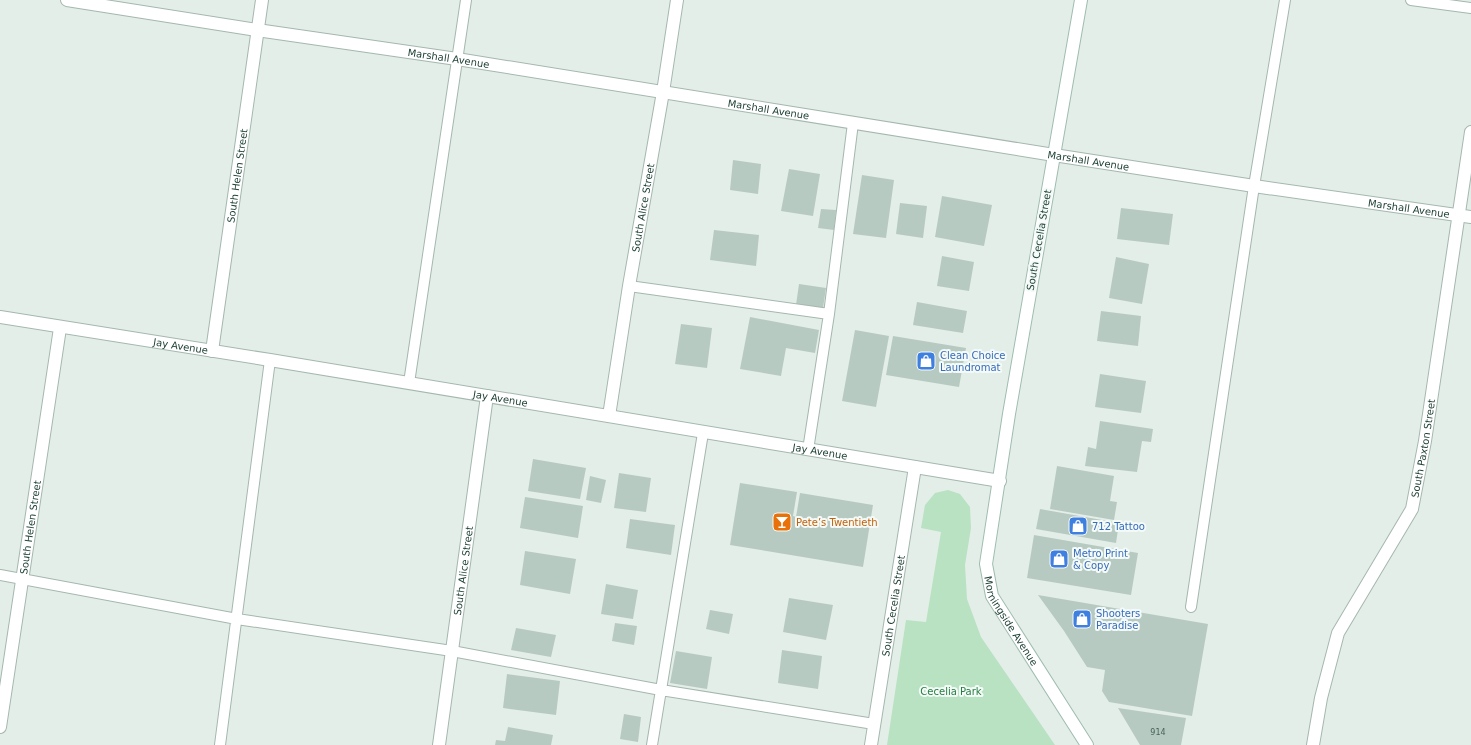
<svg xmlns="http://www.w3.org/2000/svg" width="1471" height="745" viewBox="0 0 1471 745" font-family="'DejaVu Sans',sans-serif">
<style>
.green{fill:#b9e2c2}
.building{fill:#b7cac1}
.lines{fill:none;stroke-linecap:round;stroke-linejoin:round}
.service-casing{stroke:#a5b7af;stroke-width:12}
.minor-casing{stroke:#a5b7af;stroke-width:14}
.secondary-casing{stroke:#9fbcb0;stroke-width:14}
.service{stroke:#fff;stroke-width:10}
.minor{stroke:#fff;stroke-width:12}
.secondary{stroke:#fff;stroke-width:12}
.labels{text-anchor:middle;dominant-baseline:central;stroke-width:4;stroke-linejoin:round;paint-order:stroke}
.number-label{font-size:8px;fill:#46645a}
.street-label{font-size:10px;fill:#204237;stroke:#f4faf7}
.shop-label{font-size:10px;fill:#366cbe;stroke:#f4faf7;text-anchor:start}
.food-label{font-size:10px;fill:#c56008;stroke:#f4faf7;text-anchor:start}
.park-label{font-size:10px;fill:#257e43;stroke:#f4faf7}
</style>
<rect width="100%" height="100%" fill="#e3eee8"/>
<path class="green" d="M948,490L960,494L970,507L971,528L965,565L967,599L981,637L1055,745H887L906,620L926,622L941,532L921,528L925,505L935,493Z"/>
<path class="building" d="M733,160L761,164L758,194L730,190Z
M789,169L820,174L813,216L781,211Z
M862,175L894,180L886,238L853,234Z
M942,196L992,205L984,246L935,237Z
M900,203L927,206L923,238L896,234Z
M1121,208L1173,214L1169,245L1117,239Z
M821,209L836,210L834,230L818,228Z
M714,230L759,235L756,266L710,260Z
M942,256L974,262L969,291L937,286Z
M1116,257L1149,264L1142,304L1109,298Z
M799,284L826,288L823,308L796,305Z
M917,302L967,311L963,333L913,325Z
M1101,311L1141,316L1138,346L1097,341Z
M750,317L819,330L815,353L786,348L781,376L740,369Z
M681,324L712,328L707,368L675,364Z
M855,330L889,336L876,407L842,401Z
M893,336L966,348L959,387L886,375Z
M1100,374L1146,381L1141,413L1095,407Z
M1100,421L1153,429L1151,442L1142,441L1137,472L1085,466L1088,447L1096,449Z
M533,459L586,468L580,499L528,491Z
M1057,466L1114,476L1110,501L1117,502L1114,520L1050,509Z
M619,473L651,478L646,512L614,508Z
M590,476L606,480L601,503L586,500Z
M740,483L797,492L793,516L796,517L800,493L873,505L863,567L730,545Z
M525,497L583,506L578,538L520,528Z
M1040,509L1119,523L1116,543L1036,529Z
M630,519L675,525L671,555L626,548Z
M1034,535L1138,553L1131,595L1027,578Z
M525,551L576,559L570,594L520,585Z
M606,584L638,590L633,619L601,614Z
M1038,595L1208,624L1192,716L1109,702L1102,691L1105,670L1087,667L1064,631Z
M789,598L833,605L826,640L783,632Z
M710,610L733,614L729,634L706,629Z
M615,623L637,626L634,645L612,641Z
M516,628L556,635L551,657L511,650Z
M782,650L822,656L818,689L778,683Z
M676,651L712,657L707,689L670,683Z
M507,674L560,681L556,715L503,708Z
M1118,708L1186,718L1181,745H1140Z
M624,714L641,717L638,742L620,739Z
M508,727L553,735L551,745H495L496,740L505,741Z"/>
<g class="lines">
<g class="service-casing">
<path id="service" d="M1411,0L1471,8
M629,286L829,314
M409,383L466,0
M808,450L829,314L853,123
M0,575L237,619L452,651L661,690L874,724
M1191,607L1254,186L1285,0
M220,745L270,360
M652,745L703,433"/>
</g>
<g class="minor-casing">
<g id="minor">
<path id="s1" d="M67,0L257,30L457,59L1054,155L1254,186L1471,217"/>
<path id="s2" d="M0,317L270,360L1000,481"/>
<path id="s3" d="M212,351L262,0"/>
<path id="s4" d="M609,416L629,286L663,92L677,0"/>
<path id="s5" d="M0,727L60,328"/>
<path id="s6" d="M439,745L487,396"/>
<path id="s7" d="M871,745L915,467"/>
<path id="s8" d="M1313,745L1321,698L1338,633L1412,509L1425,441L1471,132"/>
</g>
</g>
<g class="secondary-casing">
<g id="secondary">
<path id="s9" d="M1081,0L1009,414L986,564L992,596L1087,745"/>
</g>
</g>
<use href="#service" class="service"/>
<use href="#minor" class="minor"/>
<use href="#secondary" class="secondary"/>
</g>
<defs>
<g id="shop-square" transform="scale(1)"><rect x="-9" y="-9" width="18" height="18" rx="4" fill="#3f7fe0" stroke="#f4faf7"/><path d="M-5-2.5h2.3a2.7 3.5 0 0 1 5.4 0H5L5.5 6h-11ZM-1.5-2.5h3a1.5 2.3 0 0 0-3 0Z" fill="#fff"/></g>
<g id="bar-square" transform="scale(1)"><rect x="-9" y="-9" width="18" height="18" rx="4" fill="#e8710a" stroke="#f4faf7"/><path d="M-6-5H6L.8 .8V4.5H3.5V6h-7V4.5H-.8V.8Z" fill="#fff"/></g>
</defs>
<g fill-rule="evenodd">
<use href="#shop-square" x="926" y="361"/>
<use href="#bar-square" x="782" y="522"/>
<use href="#shop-square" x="1078" y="526"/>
<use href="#shop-square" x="1059" y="559"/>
<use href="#shop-square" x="1082" y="619"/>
</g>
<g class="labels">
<g class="number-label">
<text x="1158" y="732">914</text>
</g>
<g class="street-label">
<text stroke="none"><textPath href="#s1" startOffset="386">Marshall Avenue</textPath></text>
<text stroke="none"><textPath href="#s1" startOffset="710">Marshall Avenue</textPath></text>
<text stroke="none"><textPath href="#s1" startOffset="1034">Marshall Avenue</textPath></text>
<text stroke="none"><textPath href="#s3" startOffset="177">South Helen Street</textPath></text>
<text stroke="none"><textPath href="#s4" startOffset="211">South Alice Street</textPath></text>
<text stroke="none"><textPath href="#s1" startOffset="1358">Marshall Avenue</textPath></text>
<text transform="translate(1039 240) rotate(-80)">South Cecelia Street</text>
<text stroke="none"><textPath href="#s2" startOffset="183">Jay Avenue</textPath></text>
<text stroke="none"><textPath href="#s2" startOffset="507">Jay Avenue</textPath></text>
<text stroke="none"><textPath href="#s8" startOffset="321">South Paxton Street</textPath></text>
<text stroke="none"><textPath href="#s2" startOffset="831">Jay Avenue</textPath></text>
<text stroke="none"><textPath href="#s5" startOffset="202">South Helen Street</textPath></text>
<text stroke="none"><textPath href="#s6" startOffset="176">South Alice Street</textPath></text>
<text stroke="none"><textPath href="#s7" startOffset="141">South Cecelia Street</textPath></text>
<text stroke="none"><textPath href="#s9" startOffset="635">Morningside Avenue</textPath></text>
</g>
<g class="shop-label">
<text x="940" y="355">Clean Choice<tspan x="940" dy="12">Laundromat</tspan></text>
<text x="1092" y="526">712 Tattoo</text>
<text x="1073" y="553">Metro Print<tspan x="1073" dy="12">&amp; Copy</tspan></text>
<text x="1096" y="613">Shooters<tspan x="1096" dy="12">Paradise</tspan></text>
</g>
<g class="food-label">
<text x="796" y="522">Pete’s Twentieth</text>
</g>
<g class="park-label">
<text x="951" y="691">Cecelia Park</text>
</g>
</g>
</svg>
